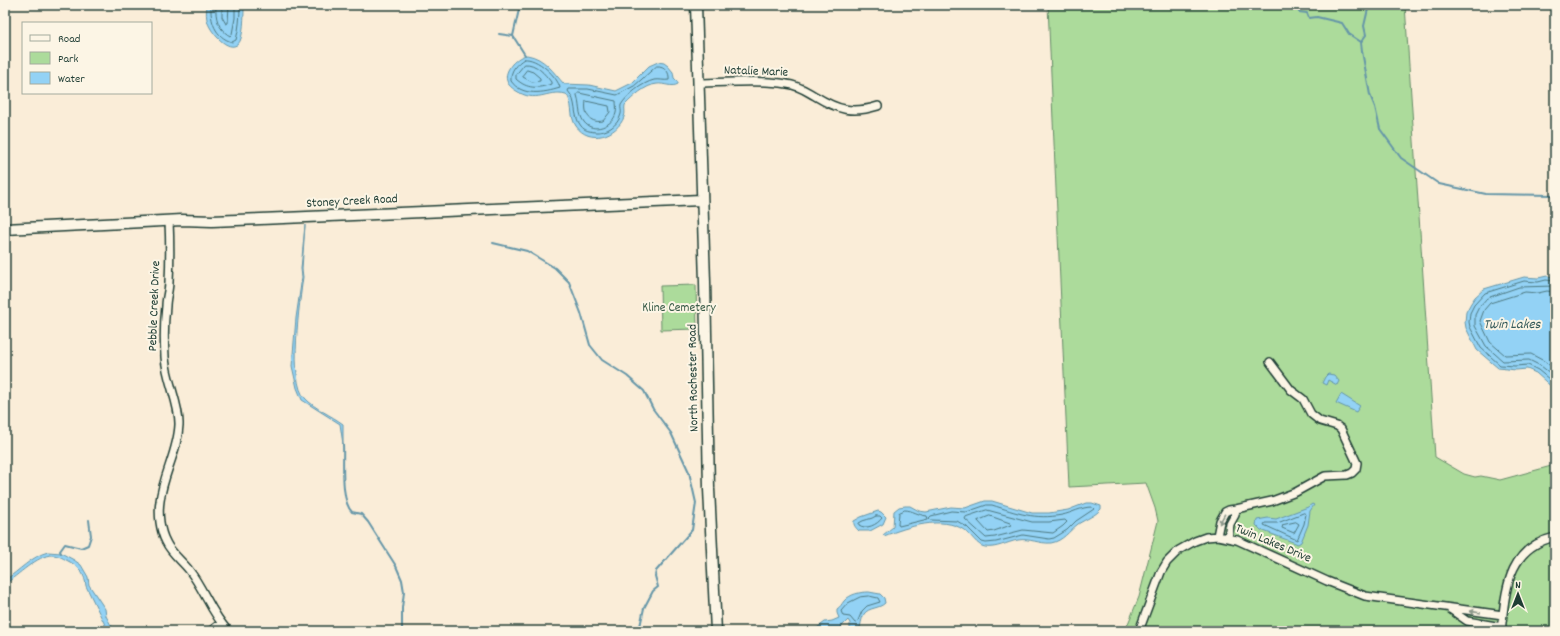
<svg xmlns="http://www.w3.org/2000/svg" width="1560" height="636" viewBox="0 0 1560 636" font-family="Dekko,sans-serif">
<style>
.green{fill:#acdb9b;stroke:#668c68}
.water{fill:#93d2f5;stroke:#6596a8}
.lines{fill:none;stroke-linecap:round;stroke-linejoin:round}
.shore{stroke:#4d7981;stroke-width:1}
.stream{stroke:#6596a8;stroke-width:2}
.street-casing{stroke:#1f3d34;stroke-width:10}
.secondary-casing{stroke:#1f3d34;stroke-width:13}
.street{stroke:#fcf5e5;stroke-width:7}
.secondary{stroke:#fcf5e5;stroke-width:10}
.oneway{fill:#8e998c}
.labels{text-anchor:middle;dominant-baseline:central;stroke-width:4;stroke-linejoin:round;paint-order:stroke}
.street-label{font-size:13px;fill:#1f3d34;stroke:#fcf5e5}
.park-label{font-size:13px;fill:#3b5d49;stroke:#fcf5e5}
.water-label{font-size:14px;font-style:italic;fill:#365b5b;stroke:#fcf5e5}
</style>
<rect width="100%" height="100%" fill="#faedd8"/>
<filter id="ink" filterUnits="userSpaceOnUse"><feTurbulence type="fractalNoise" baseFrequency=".025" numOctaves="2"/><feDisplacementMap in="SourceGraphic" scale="8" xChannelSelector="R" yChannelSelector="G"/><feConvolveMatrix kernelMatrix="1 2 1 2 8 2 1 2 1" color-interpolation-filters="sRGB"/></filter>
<g filter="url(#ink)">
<path class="green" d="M1048,5H1405L1435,457L1464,474L1475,477L1481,476L1500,480L1555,465V631H1125L1139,597L1158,521L1155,508L1146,483L1069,487Z
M696,285L697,329L661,330L660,286Z"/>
<path class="water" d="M207,5H244C244,13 244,39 238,44C228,53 211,32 208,23C206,18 206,11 207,5Z
M527,55C545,58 553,72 564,84L589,85L616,91L632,83L649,66L658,62L664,63L668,66L673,72L674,78L678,82V84C672,88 664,83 657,84C645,85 633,97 625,105C624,109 626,113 624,117C617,136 589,145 576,126C569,116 574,103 566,94C546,89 537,105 515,90C512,88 508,85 507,81C505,75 508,69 512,64C517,59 521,56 527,55Z
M305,225L302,269L303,277C300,300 288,382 305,398C315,409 331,415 343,424V444L340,424L302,400L297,388L292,366L296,318L302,277L301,269Z
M1547,276L1555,277V390L1536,373L1527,369L1516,370L1498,368L1477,350L1466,328L1465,322L1466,312L1471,303L1475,297L1484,289L1524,277L1538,278Z
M1328,374L1334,375L1339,381L1337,385L1328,380L1326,385L1322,383L1325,377Z
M1341,394L1360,406L1356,412L1336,403Z
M985,501H992L1032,513H1049L1068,510L1086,503H1092L1101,506V509C1095,516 1086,519 1078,524C1069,531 1063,541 1051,543C1040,544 1029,538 1018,540C1007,542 996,549 985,547C977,546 971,534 964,530C942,515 907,527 884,536L883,535L893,527L894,511L899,507L905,506H910L919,511L926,512L951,507L965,508Z
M1312,504L1314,505L1310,511L1308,525L1301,542L1298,544L1261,530L1256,525L1257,520L1268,518L1276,519L1308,507Z
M878,511L881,512L886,517L883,524L870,531H859C856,528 853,525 854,521L861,517Z
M48,552L61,553L74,560L81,565L88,577L89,585L105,609L106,616L114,631H108L86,586C85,575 80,567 70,562C64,559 59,555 52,555C38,555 17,576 5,584V580C19,571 32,556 48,552Z
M869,592L880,594L884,598L885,603C879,609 869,607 864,614C861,619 861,626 859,631H850V623L848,620L842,626L840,631H813L825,622L832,621L839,618L837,613V609C841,606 841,605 844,601C850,594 860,592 869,592Z"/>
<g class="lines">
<path class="shore" d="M211,5C210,21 215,37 232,42L236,40C239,29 240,17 240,5
M216,5C215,18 218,29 230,36L232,34L235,18V5
M222,5V17L226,24L228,23L229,5
M524,59C537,57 558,77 560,88C544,93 522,97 511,81C510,71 516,64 524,59Z
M525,64C536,63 545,74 551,82V84C538,89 527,89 516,79V75Z
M657,66C665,65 670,73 669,80C664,81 659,79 654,80C642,83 627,95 621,105C620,108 622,111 621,114C618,126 606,133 595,132C589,131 585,131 581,126C572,115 578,102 568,91L569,89H588L617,95L634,86Z
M527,70L533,72L540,78V81L532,82L523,77V75Z
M579,93L616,101C616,104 617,110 616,113C613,126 593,134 584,122C578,114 580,104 577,95Z
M586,101L609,106L610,112L603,121C588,124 584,112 586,101Z
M1555,281L1546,280L1538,282L1524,281L1485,293L1474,305L1470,313L1469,322L1470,327L1481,348L1500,365L1515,366L1528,365L1538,370L1555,384
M1555,286L1519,287L1487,298L1479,307L1475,315V326L1486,346L1503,361L1529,360L1541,366L1555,377
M1555,292L1547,291L1538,293L1525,292L1490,303L1484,310L1480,321L1490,342L1505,355L1531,354L1544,361L1555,369
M987,505H992C1017,513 1035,520 1062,515C1072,513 1081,507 1092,507L1094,509L1076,521L1067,530L1054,538L1049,539L1023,535L996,542L986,543L982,542L967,527L957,521L931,520L929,518L931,516L951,511L966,512Z
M905,510C912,510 918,515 927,516L928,519L899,526L898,524L899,513Z
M987,510L1032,522H1049L1065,520L1067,522L1063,526L1053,533L1023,530L995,537L986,538L965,519L966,517Z
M1304,513L1306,514L1304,524L1297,540L1264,525L1265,523H1277Z
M876,516H880L882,518C877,525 866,530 859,525V523C864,519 871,520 876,516Z
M990,516L1010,523L1011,525L994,531L988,532L978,521Z
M1296,522L1299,524L1294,533L1282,528L1283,525Z
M869,596L878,598L880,602L867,606L862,611L857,623H855L850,617L843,616L841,611L848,603L860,597Z"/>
<path class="stream" d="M520,5L513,36L525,55
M1296,5L1299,12L1307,13L1309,18L1317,17L1342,23L1349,34L1361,42
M1366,5L1368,9L1364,26L1366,35L1361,42L1362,51L1370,95L1375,107L1380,129L1401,158L1439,184L1486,194L1555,195
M499,34L513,36
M493,243L527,251L555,268L569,282L581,313L590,345L602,360L627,376L644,391L653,409L671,433L689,472L696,503L692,530L656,571L655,576L658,587L653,591L644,608L639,631
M343,444C344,461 340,500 352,512L361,514L368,522L396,566L402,580L404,592L402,608V631
M61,553L60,551L65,544L81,548L88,545L91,536L89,520
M621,627L624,631"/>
<g class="street-casing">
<path id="street" d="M698,83C726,83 759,79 787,84C798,85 806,91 815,96C838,110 852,114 878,106
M169,221C170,242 170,262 169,282C169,290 166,298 166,306C164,323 164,340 165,357C166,379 180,405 179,425C178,451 163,475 160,501C158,514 160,531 166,542C171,553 182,561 189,570C204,589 211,613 228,631
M1217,536L1220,521L1225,512L1229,510L1236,509L1272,501L1296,492L1325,476L1347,475L1352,473L1356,469L1357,463L1341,429L1337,426L1320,421L1311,414L1303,399L1291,390L1270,362
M1228,538L1230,524L1235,515L1236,509
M1450,609L1467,621L1502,627
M211,631L221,623
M1139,631L1161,572L1167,562L1179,550L1195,541L1206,537L1218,536L1237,540L1327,581L1365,596L1503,615
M1501,631C1506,590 1507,548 1555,537"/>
</g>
<g class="secondary-casing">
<path id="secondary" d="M696,5L705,282L709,489L716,631
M5,229L182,220L212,221L701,200"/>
</g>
<use href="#street" class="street"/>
<use href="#secondary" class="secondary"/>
</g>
<defs><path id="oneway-solid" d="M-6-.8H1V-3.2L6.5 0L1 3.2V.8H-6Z"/></defs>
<g class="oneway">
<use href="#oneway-solid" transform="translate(1222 519) rotate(119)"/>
<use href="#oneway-solid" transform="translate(1475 612) rotate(-171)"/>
</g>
</g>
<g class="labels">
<g class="street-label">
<text transform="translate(756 72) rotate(2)">Natalie Marie</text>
<text transform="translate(352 202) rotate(-3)">Stoney Creek Road</text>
<text transform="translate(155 306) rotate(-88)">Pebble Creek Drive</text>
<text transform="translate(694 378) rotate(-91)">North Rochester Road</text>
<text transform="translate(1273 544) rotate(23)">Twin Lakes Drive</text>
</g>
<g class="park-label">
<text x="679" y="308">Kline Cemetery</text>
</g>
<g class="water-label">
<text x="1512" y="325">Twin Lakes</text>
</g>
</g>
<rect width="1560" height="636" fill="none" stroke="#fcf5e5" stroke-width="20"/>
<rect x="10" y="10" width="1540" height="616" fill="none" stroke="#1f3d34" stroke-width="1.5" filter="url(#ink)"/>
<rect x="22" y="22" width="130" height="72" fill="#fcf5e5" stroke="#a4ab9e"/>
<rect x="30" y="35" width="20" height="6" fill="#fcf5e5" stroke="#a4ab9e"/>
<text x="58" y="42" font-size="12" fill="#1f3d34">Road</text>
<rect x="30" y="52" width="20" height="12" fill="#acdb9b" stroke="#a4ab9e"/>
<text x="58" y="62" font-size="12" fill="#1f3d34">Park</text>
<rect x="30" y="72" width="20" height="12" fill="#93d2f5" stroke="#a4ab9e"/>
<text x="58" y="82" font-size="12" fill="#1f3d34">Water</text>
<g transform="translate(1518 594)" stroke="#fcf5e5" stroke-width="3" paint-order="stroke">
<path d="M0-3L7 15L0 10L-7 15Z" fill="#1f3d34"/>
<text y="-6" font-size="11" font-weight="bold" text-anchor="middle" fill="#1f3d34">N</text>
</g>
</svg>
